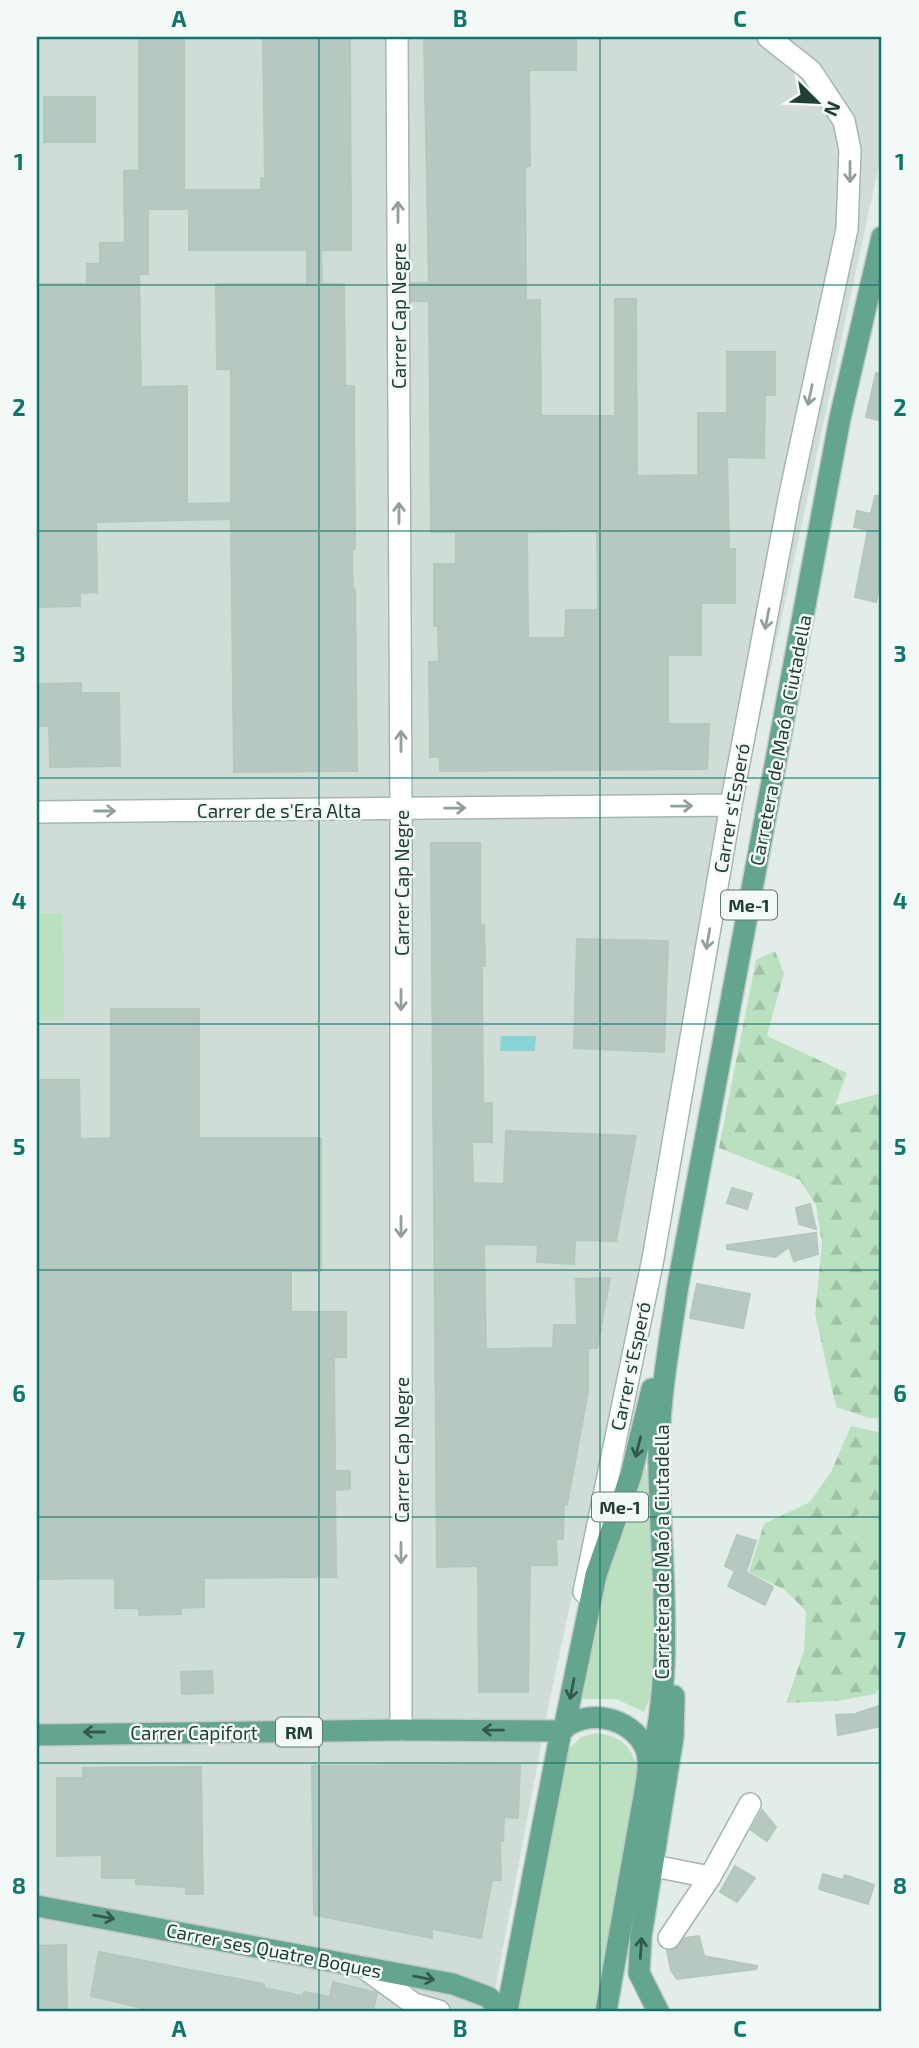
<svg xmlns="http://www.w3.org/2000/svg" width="919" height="2048" viewBox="0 0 919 2048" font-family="'Exo 2',sans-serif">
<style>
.built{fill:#d0ddd6}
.grass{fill:#bae0c0}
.forest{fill:url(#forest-firs)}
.water{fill:#87d3d5}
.building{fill:#b7c8c0;stroke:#b4c7bd;stroke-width:2;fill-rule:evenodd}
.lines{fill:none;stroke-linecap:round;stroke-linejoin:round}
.minor-casing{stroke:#a4b6ae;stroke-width:24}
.primary-casing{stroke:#c1cac6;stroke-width:24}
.minor{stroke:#fff;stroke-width:21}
.primary{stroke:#64a58d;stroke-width:21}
.oneway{stroke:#90a09a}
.oneway2{stroke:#32594a}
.grid{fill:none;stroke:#0f766e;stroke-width:2;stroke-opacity:0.55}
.labels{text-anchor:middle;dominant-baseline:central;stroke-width:5;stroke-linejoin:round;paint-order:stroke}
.shield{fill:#f3f9f6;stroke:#60786e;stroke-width:2}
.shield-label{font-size:18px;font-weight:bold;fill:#214034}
.street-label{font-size:19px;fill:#214034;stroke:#f3f9f6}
.neatline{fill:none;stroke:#0f766e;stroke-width:2.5}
.grid-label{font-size:23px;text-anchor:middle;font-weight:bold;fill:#0f766e}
</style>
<defs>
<pattern id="forest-firs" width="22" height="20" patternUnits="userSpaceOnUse" patternTransform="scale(1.75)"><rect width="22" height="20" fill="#bae0c0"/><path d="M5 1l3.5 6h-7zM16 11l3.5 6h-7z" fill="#a0c1a6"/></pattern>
</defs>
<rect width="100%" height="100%" fill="#e2ede7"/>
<path class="built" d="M37,37H882V150L550,1698L491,2011H37Z"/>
<path class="grass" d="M37,913H63L64,1020H37Z
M646,1468L655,1603L650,1698L644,1712L616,1699H581L601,1588L641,1470Z
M867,1501L882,1502V1552L855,1518Z
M596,1733C624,1737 632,1747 639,1774L594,2011H518L568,1750L581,1737Z"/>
<path class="forest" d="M775,951L784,973L767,1036L847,1073L835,1105L882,1093V1418H869L836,1407L815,1314L822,1244L816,1205L800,1180L719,1148L756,960Z
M851,1426L882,1433V1502H867L855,1518L882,1552V1685L875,1694L837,1701L786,1703L804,1651L806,1611L785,1590L749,1572L764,1524L810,1502L831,1472Z"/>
<path class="water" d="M501,1036H536L535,1051H500Z"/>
<path class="building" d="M139,37H184V190H261V178H265L263,37H350L351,250H321L322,284H344L345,386H354L355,549H352V564L353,590H355L357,771L234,772L231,519L96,522L97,592L80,593V606L37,607V284H87V264H100V243H125L124,171L139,170ZM148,209H189V250H307V284H216L217,369H231V503L187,504V386L141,387L139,274H148Z
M424,37H576V70H529L530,166L525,167L526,300H540L541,416H615V299H636L637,476L698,475V413H727V352H775V395H765L764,458L727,457L729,549H735V603H701V655H668V724H709L707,769L440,771V757H430L429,662H439L438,626H434V564H456V532H431L429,301H411V283H429ZM597,531L598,610H566L565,638H528L527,532Z
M44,97H95V142H44Z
M876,373L882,374V421L866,417Z
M875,496H882V572L876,602L855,597L868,530L854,527L857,511L871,514Z
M81,683V693H119L120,766L50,767L49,726H39V684Z
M431,843H480V925H484L485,966H482L483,1103H492V1142H472L473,1183L504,1184L506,1131L636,1136L616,1241L575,1240L574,1264L537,1262L538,1245L484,1244L486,1349L553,1348L554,1325H577L576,1279L610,1278L597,1348H588V1392L567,1504H564L563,1539H556L557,1565H530L528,1692H479L478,1566L437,1567Z
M577,939L668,941L664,1052L574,1048Z
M111,1009H199V1138H321V1271H291V1312H346V1357H334L335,1471H350V1489L335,1490L336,1577L204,1578V1607L181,1608V1614L139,1615V1608H115V1578L37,1579V1080H79L80,1139L111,1138Z
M732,1188L752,1194L747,1209L727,1203Z
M810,1204L816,1229L799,1224L796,1208Z
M816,1233L818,1254L794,1261L789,1247L775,1257L727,1249V1245Z
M697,1284L750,1294L743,1328L690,1318Z
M737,1535L756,1541L746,1572L773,1587L765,1605L728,1586L735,1571L725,1566Z
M212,1671L213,1693L182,1694L181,1672Z
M882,1705V1726L838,1735L836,1715L855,1714Z
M520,1765L518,1818L504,1817L503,1841H500L501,1880H492L481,1938L432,1929V1938L314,1915L312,1766Z
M201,1767L203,1894H186V1887L136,1884V1878H102V1855L57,1856V1778H83V1768Z
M762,1810L776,1827L767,1841L751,1830Z
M735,1866L755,1878L737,1902L720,1892Z
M823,1874L843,1880L845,1875L874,1885L868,1904L819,1889Z
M699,1936L704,1956L757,1966L756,1969L677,1979L671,1970L667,1951L675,1949L685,1938Z
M66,1945L67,2011H37V1946Z
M99,1952L264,1984V1988L303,1996L304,1992L330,1997L333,1982L377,1993L373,2011H156L91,1996Z"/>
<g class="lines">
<g class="minor-casing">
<path id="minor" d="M397,37L401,809V1730
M37,812L731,805
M584,1592L653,1259L731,805L789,499L847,229L850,150L844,121L811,71L768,37
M654,1866L710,1877L750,1804
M669,1938L710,1877
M363,1967L414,2004L439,2011"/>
</g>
<g class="primary-casing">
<path id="primary" d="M564,1729L596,1575L631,1475L652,1389
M37,1735L401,1730L561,1731
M647,1777C676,1677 661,1573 659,1470C657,1408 669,1347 678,1285L840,418L882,237
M37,1906L453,1984L488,1997L503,2011
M507,2011L561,1731C585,1707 631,1717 645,1747C650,1758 648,1774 646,1785L606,2011
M658,2011L639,1973L641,1936L673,1737L674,1696"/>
</g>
<use href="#minor" class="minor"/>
<use href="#primary" class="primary"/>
</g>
<defs><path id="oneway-shaft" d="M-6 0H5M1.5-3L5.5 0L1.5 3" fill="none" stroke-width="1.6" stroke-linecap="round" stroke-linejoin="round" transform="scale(1.75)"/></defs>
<g class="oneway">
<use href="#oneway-shaft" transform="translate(850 172) rotate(90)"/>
<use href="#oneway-shaft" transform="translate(398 212) rotate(-90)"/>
<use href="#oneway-shaft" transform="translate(810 395) rotate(102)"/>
<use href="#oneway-shaft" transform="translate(399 513) rotate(-90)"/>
<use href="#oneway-shaft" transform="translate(767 619) rotate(101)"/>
<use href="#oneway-shaft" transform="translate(401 741) rotate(-90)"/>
<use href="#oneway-shaft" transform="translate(682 806) rotate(-1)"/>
<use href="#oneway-shaft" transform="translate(455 808) rotate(-1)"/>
<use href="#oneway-shaft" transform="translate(105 811)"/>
<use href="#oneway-shaft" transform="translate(708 939) rotate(100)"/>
<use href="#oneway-shaft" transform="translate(401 1000) rotate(90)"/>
<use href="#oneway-shaft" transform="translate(401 1227) rotate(90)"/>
<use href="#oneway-shaft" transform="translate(401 1553) rotate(90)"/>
</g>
<g class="oneway2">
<use href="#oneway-shaft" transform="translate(638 1447) rotate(104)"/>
<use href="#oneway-shaft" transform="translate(572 1689) rotate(101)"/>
<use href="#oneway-shaft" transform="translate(493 1730) rotate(-179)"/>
<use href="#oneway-shaft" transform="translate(94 1732) rotate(-180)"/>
<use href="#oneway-shaft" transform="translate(104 1917) rotate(10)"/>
<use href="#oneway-shaft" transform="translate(641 1948) rotate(-86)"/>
<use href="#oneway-shaft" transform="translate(424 1978) rotate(10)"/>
</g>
<path class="grid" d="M319,37V2011M600,37V2011M37,285H882M37,531H882M37,778H882M37,1024H882M37,1270H882M37,1517H882M37,1763H882"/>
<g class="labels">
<g class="shield">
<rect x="721" y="890.5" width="56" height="29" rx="5"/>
<rect x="592" y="1492.5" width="56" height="29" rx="5"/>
<rect x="276" y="1717.5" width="46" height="29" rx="5"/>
</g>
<g class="shield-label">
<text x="749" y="905">Me-1</text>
<text x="620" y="1507">Me-1</text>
<text x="299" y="1732">RM</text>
</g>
<g class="street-label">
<text transform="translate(398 316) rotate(-90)">Carrer Cap Negre</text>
<text transform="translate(780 740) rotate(-79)">Carretera de Maó a Ciutadella</text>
<text transform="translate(731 808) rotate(-80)">Carrer s'Esperó</text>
<text x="279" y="810">Carrer de s'Era Alta</text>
<text transform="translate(401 883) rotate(-90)">Carrer Cap Negre</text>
<text transform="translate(630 1366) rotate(-78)">Carrer s'Esperó</text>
<text transform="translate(401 1450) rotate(-90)">Carrer Cap Negre</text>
<text transform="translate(661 1552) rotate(-90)">Carretera de Maó a Ciutadella</text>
<text x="194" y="1732">Carrer Capifort</text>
<text transform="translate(274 1950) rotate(11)">Carrer ses Quatre Boques</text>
</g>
</g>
<rect width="919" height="2048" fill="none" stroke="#f3f9f6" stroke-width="77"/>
<g transform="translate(817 102) rotate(114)" stroke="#f3f9f6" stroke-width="5" paint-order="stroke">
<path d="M0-5L12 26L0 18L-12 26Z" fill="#214034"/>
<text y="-10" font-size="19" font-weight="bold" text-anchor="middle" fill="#214034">N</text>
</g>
<rect x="38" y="38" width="842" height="1972" class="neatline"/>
<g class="grid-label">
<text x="179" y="27">A</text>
<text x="460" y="27">B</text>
<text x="740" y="27">C</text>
<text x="19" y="170">1</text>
<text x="900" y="170">1</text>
<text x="19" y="416">2</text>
<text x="900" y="416">2</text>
<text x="19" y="662">3</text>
<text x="900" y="662">3</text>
<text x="19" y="909">4</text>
<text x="900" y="909">4</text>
<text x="19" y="1155">5</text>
<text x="900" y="1155">5</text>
<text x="19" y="1402">6</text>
<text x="900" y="1402">6</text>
<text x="19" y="1648">7</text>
<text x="900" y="1648">7</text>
<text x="19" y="1894">8</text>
<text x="900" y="1894">8</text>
<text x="179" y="2037">A</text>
<text x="460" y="2037">B</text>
<text x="740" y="2037">C</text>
</g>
</svg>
